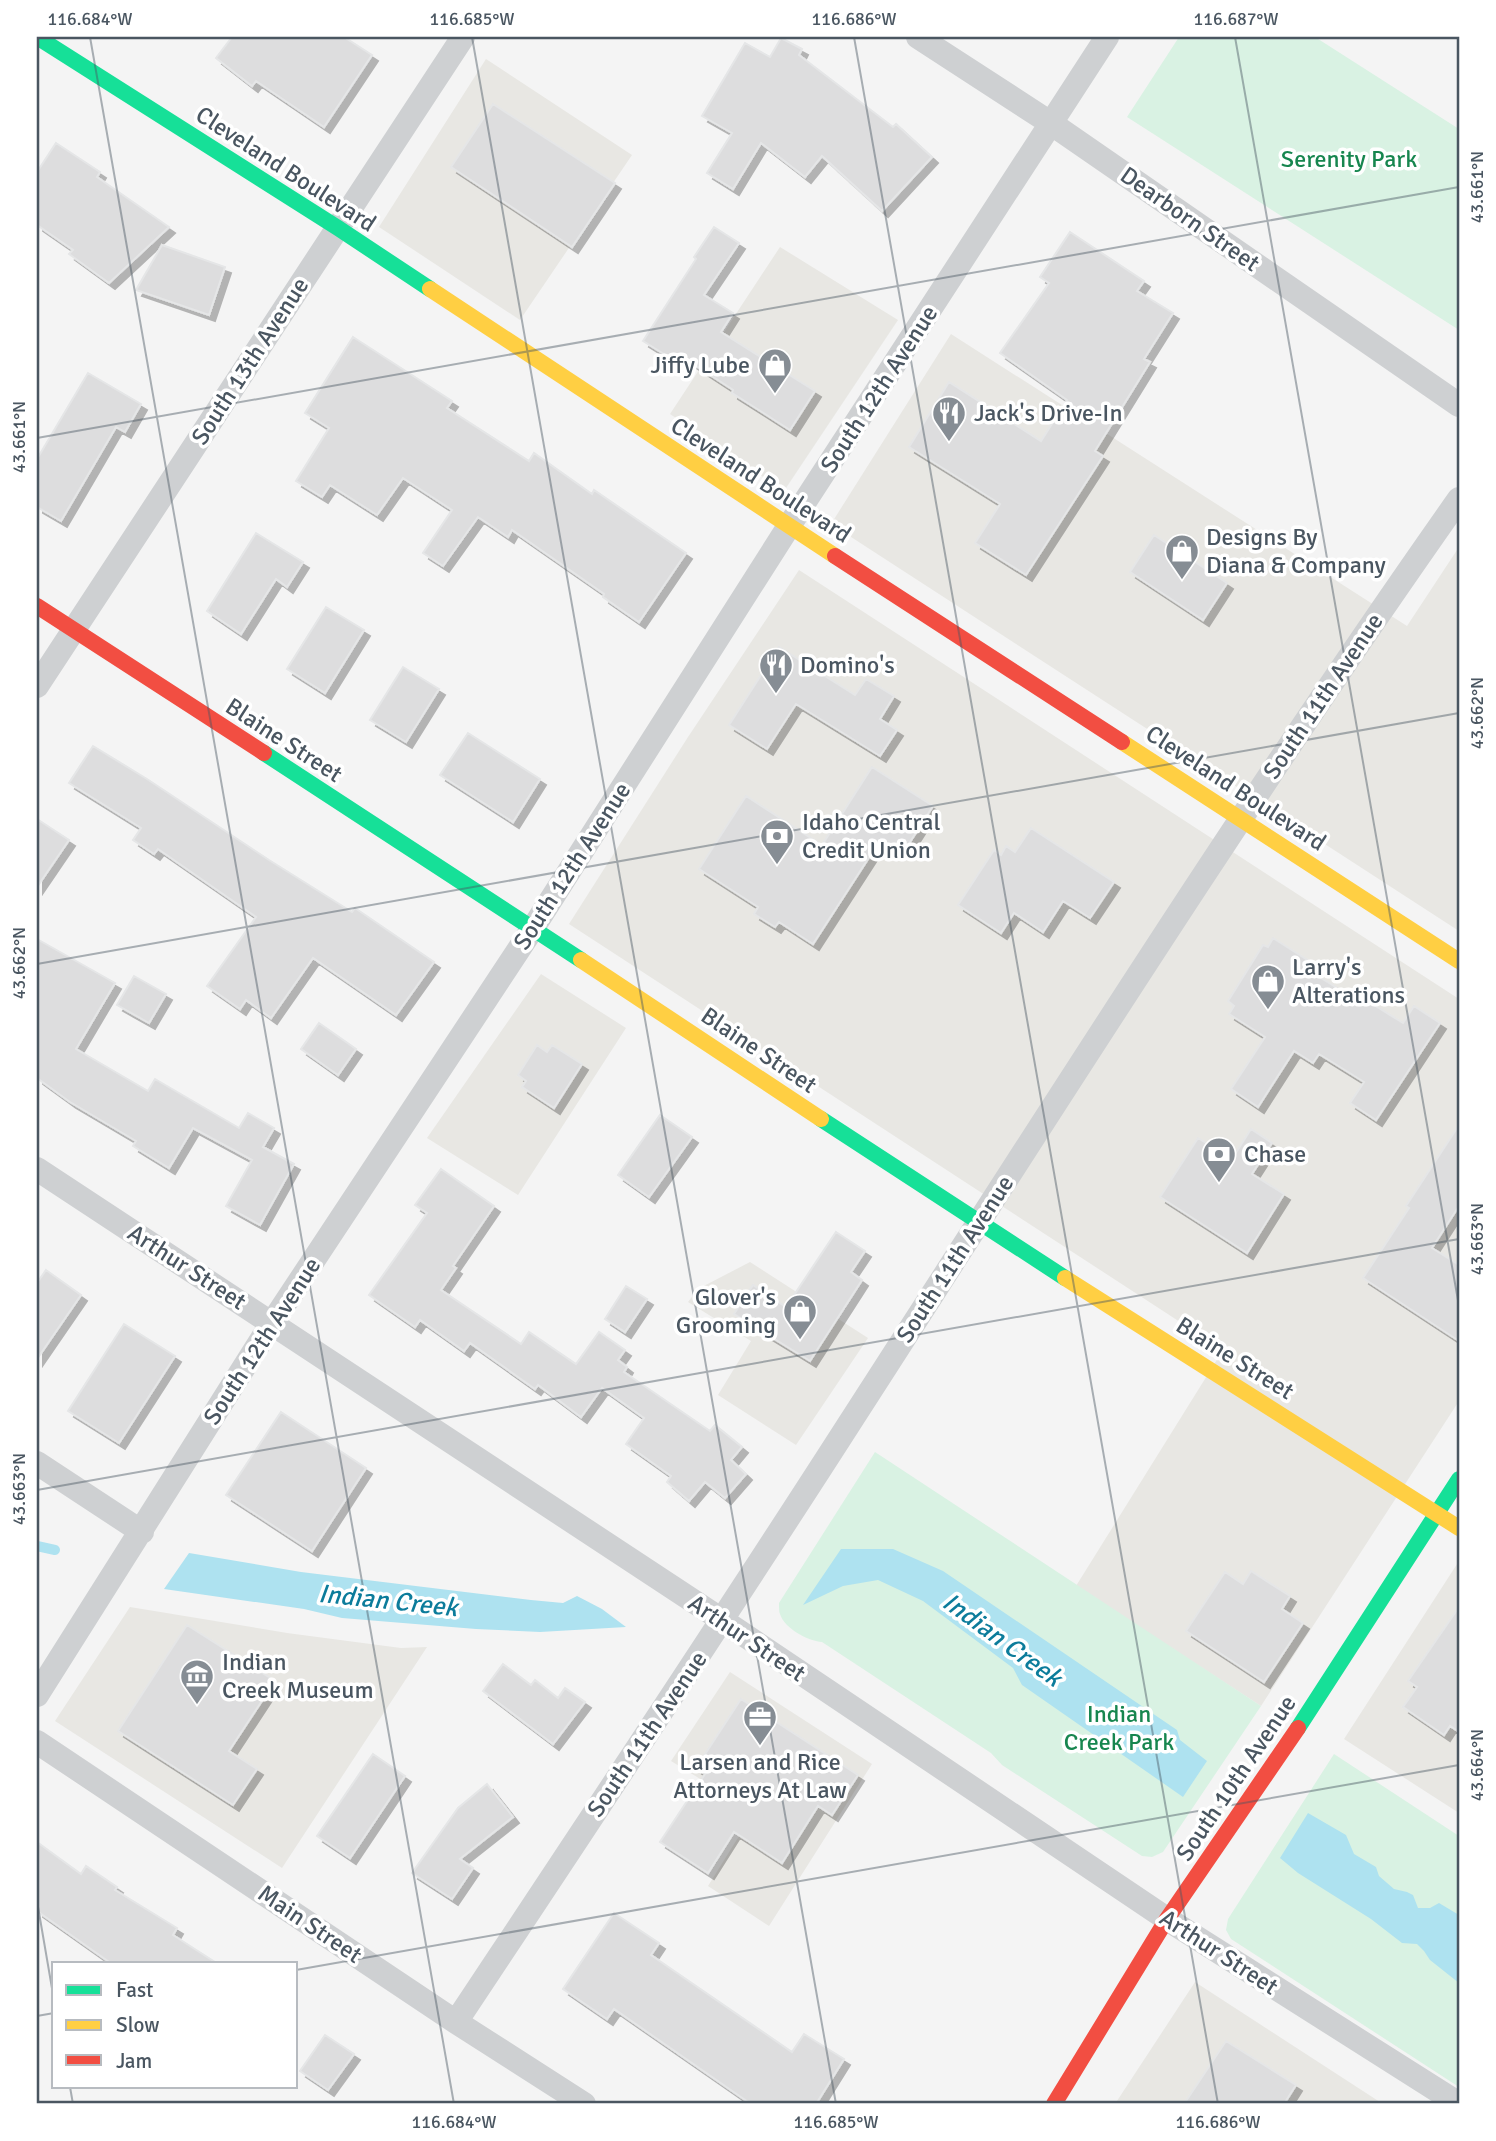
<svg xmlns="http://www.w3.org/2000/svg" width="1496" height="2141" viewBox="0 0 1496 2141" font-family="Signika,sans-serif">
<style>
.commercial{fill:#e8e7e3}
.green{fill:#d9f2e3}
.water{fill:#aee2f0}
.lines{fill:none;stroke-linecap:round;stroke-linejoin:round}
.stream{stroke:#aee2f0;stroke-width:10}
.building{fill:#ddddde;stroke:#e5e6e7;stroke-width:2;filter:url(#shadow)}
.street{stroke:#ced0d2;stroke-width:24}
.fast{stroke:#16e098;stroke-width:16}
.slow{stroke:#ffcf43;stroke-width:16}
.jam{stroke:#f24e42;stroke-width:16}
.ticks{fill:none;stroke:#4a5661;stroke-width:2;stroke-opacity:0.45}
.labels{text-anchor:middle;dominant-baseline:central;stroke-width:7;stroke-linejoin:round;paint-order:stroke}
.park-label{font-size:24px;fill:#17864f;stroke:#fff}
.street-label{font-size:24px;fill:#4a5661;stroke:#fff}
.poi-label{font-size:24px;fill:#4a5661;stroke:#fff;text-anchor:start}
.water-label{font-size:26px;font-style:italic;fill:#0c7c9b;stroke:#fff}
.neatline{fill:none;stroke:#4a5661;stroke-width:2.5}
.ticks-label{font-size:18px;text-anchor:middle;fill:#4a5661}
</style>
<defs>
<filter id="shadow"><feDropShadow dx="6" dy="6" stdDeviation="0" flood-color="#0004"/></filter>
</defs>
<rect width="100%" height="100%" fill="#f4f4f4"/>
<path class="commercial" d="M486,59L632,155L520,320L379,227Z
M780,247L898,320L784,491L670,414Z
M951,334L1407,626L1459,547V931L831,524Z
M799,570L1459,999V1401L1261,1706L1076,1586L1223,1350L569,924L688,737Z
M541,974L626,1028L518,1195L427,1138Z
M750,1262L868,1338L796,1445L718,1395L751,1341L688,1302L698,1289Z
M1459,1561V1813L1344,1739Z
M130,1607L287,1633L401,1648L427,1647L282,1868L55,1721Z
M730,1672L872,1764L769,1926L708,1886L754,1812L671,1761Z
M1195,1982L1383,2104H1115Z"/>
<path class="green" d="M1179,37H1315L1459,129V330L1127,117Z
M875,1452L1261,1706L1163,1852L1152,1857L1142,1856L1002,1765L991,1753L822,1642C808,1641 784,1628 780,1614C779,1612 779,1606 779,1603Z
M1334,1754L1459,1836V2087L1231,1939L1226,1930L1228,1919Z"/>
<path class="water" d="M841,1549H893L943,1571L1177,1730L1180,1740L1207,1761L1183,1797L1022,1685L1013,1668L923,1601L878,1580L843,1586L803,1605Z
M189,1553L301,1572L531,1600L563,1603L577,1596L602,1609L626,1627L540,1632L476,1629L342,1618L304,1609L164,1589Z
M1308,1813L1346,1835L1354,1854L1376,1867L1379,1876L1394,1889L1407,1892L1413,1895L1418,1908H1430L1439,1903L1459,1915V1983L1430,1960L1424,1951L1417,1944L1402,1943L1371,1919L1298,1873L1280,1858Z"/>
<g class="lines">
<path class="stream" d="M37,1546L55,1550"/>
</g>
<path class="building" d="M232,37H344L372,55L324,127L256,81L252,86L216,58Z
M781,38L802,49L799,55L893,127L896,124L932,157L882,211L822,156L805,177L761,143L733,189L707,173L732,133L702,116L745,43L770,57Z
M493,104L615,183L572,247L451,167Z
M56,143L100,172L97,177L169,227L109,283L69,254L73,250L37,225V172Z
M714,227L739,243L704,295L733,313L721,332L815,391L790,430L732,393L733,390L684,358L680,364L643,341L696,259L694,257Z
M1070,232L1144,281L1137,291L1173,313L1144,359L1150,362L1095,451L1103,456L1026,575L975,543L1000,504L909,447L949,382L1041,441L1067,400L1000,353L1049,283L1040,277Z
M162,245L225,267L209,315L136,290Z
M353,337L452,401L447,408L529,461L534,453L592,494L594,490L686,553L639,622L603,597L604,594L512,530L508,537L478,517L443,566L423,553L452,510L403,478L377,515L330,485L322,497L296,481L329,428L305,413Z
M88,373L141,404L125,432L116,427L61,521L37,507V459Z
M256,533L303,562L287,587L276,579L241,634L207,611Z
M1154,535L1227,583L1203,620L1130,572Z
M326,607L364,630L325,693L287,669Z
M779,647L855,695L866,679L894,696L880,719L897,730L880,756L796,704L767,749L729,725Z
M403,667L439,689L406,742L370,720Z
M468,733L540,779L513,822L440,775Z
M93,746L147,779L269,860L352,912L355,908L434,962L396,1015L313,958L271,1018L246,1000L240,1009L207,986L256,917L158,849L154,854L133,840L141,828L69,783Z
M872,767L933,806L903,853L881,839L813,944L779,922L775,927L754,914L758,907L699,869L746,796L822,845Z
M37,819L69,840L37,887Z
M1031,828L1114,882L1090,918L1063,901L1043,932L1014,913L1001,933L958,905L994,850L1001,855L1006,846L1015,852Z
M1273,938L1309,961L1305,968L1350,996L1353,992L1403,1023L1414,1006L1440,1023L1376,1120L1350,1103L1364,1082L1319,1054L1313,1063L1294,1051L1258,1107L1231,1089L1265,1037L1229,1014L1234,1006L1228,1001L1263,945L1268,947Z
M37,939L115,983L76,1049L148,1091L155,1079L239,1128L248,1113L274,1128L263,1147L294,1164L260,1225L226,1206L252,1160L193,1128L169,1168L133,1146L136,1141L70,1102L37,1078Z
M134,976L166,994L149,1023L117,1005Z
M319,1023L356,1049L338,1075L301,1049Z
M537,1045L547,1052L552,1045L582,1064L554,1108L522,1087L526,1081L518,1075Z
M660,1115L692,1137L649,1197L618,1175Z
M1459,1125V1206L1432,1248L1459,1265V1341L1363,1278L1409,1208L1406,1206Z
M1251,1129L1272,1143L1252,1174L1284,1194L1247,1253L1160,1197L1198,1138L1232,1159Z
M441,1169L494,1206L453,1266L456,1268L441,1290L521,1344L529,1332L576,1364L599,1332L625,1350L618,1360L627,1367L624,1372L710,1431L715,1425L742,1447L731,1460L746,1474L725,1498L705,1482L689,1501L667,1482L671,1476L626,1444L644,1418L602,1388L581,1417L538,1385L535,1389L470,1343L464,1351L420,1320L415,1327L369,1295L427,1213L415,1205Z
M836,1232L865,1251L851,1272L862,1280L810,1361L734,1314L753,1285L786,1307Z
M46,1270L81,1295L37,1359V1283Z
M626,1286L647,1299L625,1332L605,1319Z
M124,1324L175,1356L119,1443L68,1411Z
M281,1412L366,1468L312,1551L226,1495Z
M1251,1571L1290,1596L1282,1609L1303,1623L1264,1682L1186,1631L1225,1572L1243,1584Z
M1459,1607V1732L1450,1726L1444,1735L1403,1707L1417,1687L1408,1681Z
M187,1625L275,1681L229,1751L257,1769L233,1805L118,1731Z
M503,1664L531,1685L535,1680L558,1698L565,1688L585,1702L553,1744L483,1691Z
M741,1699L858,1775L832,1815L818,1806L782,1863L734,1832L708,1873L660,1842L705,1774L696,1768Z
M373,1754L405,1776L350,1858L317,1836Z
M487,1784L513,1817L460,1859L473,1868L452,1899L412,1873L458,1808Z
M37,1842L81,1874L86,1866L117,1887L115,1890L177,1928L173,1935L218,1964H112L37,1911Z
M614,1913L659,1943L651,1955L792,2052L804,2034L844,2059L816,2104H751L614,2009L607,2019L563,1989Z
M325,2035L354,2054L328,2090L300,2071Z
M1226,2041L1296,2085L1284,2104H1184Z"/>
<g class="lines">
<path class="street" d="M918,37L1052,124L1459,405
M37,686L463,37
M37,1169L722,1620L1167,1919L1459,2104
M37,1463L142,1532
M37,1695L272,1323L533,928L789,526L1107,37
M37,1742L456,2022L584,2104
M456,2022C588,1823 720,1625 849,1424C1049,1114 1246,801 1459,499"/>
<path class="fast" d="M37,37L338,228L430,289
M264,753L581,960
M821,1119L1065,1278
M1298,1728L1459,1479"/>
<path class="slow" d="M430,289L835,556
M1122,742L1459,961
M581,960L821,1119
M1065,1278L1459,1528"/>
<path class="jam" d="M835,556L1122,742
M37,606L264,753
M1054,2104L1167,1919L1298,1728"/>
</g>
<path class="ticks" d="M90,37L454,2104M472,37L836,2104M854,37L1218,2104M1235,37L1459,1306M37,438L1459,187M37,964L1459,713M37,1490L1459,1239M37,1901L54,2000M296,1970L1459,1765M37,2016L54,2013M70,2087L73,2104"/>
<defs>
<g id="shop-pin" transform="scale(1.75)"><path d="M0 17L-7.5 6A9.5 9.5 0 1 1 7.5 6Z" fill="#868d94" stroke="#fff"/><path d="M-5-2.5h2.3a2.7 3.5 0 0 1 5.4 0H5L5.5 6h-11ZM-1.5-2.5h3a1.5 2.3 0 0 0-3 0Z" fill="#fff"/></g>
<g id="restaurant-pin" transform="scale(1.75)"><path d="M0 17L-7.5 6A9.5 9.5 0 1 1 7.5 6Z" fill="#868d94" stroke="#fff"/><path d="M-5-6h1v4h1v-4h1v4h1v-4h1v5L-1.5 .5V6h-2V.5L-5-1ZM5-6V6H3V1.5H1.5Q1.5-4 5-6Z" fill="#fff"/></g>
<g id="bank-pin" transform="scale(1.75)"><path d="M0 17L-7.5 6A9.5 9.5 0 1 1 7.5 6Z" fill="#868d94" stroke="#fff"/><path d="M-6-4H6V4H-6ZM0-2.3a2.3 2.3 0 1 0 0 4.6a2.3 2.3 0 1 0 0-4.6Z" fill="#fff"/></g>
<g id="museum-pin" transform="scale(1.75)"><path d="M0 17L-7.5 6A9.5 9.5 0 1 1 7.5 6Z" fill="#868d94" stroke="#fff"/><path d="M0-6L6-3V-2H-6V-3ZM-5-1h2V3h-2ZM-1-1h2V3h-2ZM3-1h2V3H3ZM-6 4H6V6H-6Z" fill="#fff"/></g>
<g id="office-pin" transform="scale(1.75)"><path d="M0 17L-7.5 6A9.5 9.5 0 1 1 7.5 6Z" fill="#868d94" stroke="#fff"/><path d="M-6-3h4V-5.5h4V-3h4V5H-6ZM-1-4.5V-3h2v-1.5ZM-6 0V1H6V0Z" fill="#fff"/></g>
</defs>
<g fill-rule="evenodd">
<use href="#shop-pin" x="775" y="365"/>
<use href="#restaurant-pin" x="949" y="413"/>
<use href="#shop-pin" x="1182" y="551"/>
<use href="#restaurant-pin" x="776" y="665"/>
<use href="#bank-pin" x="777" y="836"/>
<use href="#shop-pin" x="1268" y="981"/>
<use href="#bank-pin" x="1219" y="1154"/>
<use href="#shop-pin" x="800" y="1311"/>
<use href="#museum-pin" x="197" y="1676"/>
<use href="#office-pin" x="760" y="1717"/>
</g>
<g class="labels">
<g class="park-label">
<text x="1349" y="159">Serenity Park</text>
<text x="1119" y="1714">Indian<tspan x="1119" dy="28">Creek Park</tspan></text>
</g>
<g class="street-label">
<text transform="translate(286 169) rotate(33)">Cleveland Boulevard</text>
<text transform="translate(1190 219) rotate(35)">Dearborn Street</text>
<text transform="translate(250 361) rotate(-57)">South 13th Avenue</text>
<text transform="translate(879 389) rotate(-57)">South 12th Avenue</text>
<text transform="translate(761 480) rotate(33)">Cleveland Boulevard</text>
<text transform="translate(1323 696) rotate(-56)">South 11th Avenue</text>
<text transform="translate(284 740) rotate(33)">Blaine Street</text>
<text transform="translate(1236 788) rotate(33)">Cleveland Boulevard</text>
<text transform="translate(572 866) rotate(-57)">South 12th Avenue</text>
<text transform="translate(759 1050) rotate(34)">Blaine Street</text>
<text transform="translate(955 1259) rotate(-57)">South 11th Avenue</text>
<text transform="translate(187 1267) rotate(33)">Arthur Street</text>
<text transform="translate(262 1341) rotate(-57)">South 12th Avenue</text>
<text transform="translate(1235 1358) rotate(32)">Blaine Street</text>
<text transform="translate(747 1638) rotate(34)">Arthur Street</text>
<text transform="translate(647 1734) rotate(-56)">South 11th Avenue</text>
<text transform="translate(1236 1778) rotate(-56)">South 10th Avenue</text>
<text transform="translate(310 1924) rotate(34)">Main Street</text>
<text transform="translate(1219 1952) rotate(33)">Arthur Street</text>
</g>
<g class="poi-label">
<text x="750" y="365" text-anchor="end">Jiffy Lube</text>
<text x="974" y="413">Jack's Drive-In</text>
<text x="1206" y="537">Designs By<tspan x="1206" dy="28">Diana &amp; Company</tspan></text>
<text x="800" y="665">Domino's</text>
<text x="802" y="822">Idaho Central<tspan x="802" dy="28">Credit Union</tspan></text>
<text x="1292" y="967">Larry's<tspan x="1292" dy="28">Alterations</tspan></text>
<text x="1244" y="1154">Chase</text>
<text x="776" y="1297" text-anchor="end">Glover's<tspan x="776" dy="28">Grooming</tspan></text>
<text x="222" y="1662">Indian<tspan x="222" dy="28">Creek Museum</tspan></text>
<text x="760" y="1762" text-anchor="middle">Larsen and Rice<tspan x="760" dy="28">Attorneys At Law</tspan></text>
</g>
<g class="water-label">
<text transform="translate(388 1601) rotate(6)">Indian Creek</text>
<text transform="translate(1002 1640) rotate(36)">Indian Creek</text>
</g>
</g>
<rect width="1496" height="2141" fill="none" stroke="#ffffff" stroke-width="77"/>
<rect x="52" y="1962" width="245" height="126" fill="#ffffff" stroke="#b7bbc0" stroke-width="2"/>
<rect x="66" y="1985" width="35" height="10" fill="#16e098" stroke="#b7bbc0" stroke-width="2"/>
<text x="116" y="1997" font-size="21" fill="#4a5661">Fast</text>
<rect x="66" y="2020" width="35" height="10" fill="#ffcf43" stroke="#b7bbc0" stroke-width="2"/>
<text x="116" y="2032" font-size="21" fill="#4a5661">Slow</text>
<rect x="66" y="2055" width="35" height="10" fill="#f24e42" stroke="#b7bbc0" stroke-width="2"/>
<text x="116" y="2068" font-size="21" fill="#4a5661">Jam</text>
<rect x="38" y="38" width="1420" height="2064" class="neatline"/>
<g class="ticks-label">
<text x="90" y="25">116.684°W</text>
<text x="472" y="25">116.685°W</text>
<text x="854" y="25">116.686°W</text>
<text x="1236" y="25">116.687°W</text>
<text transform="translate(1477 187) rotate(-90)" y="6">43.661°N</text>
<text transform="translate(19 437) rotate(-90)" y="6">43.661°N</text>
<text transform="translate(1477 713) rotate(-90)" y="6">43.662°N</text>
<text transform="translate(19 963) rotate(-90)" y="6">43.662°N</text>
<text transform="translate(1477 1239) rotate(-90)" y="6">43.663°N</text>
<text transform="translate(19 1489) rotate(-90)" y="6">43.663°N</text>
<text transform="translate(1477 1765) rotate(-90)" y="6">43.664°N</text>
<text x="454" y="2128">116.684°W</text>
<text x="836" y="2128">116.685°W</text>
<text x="1218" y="2128">116.686°W</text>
</g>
</svg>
